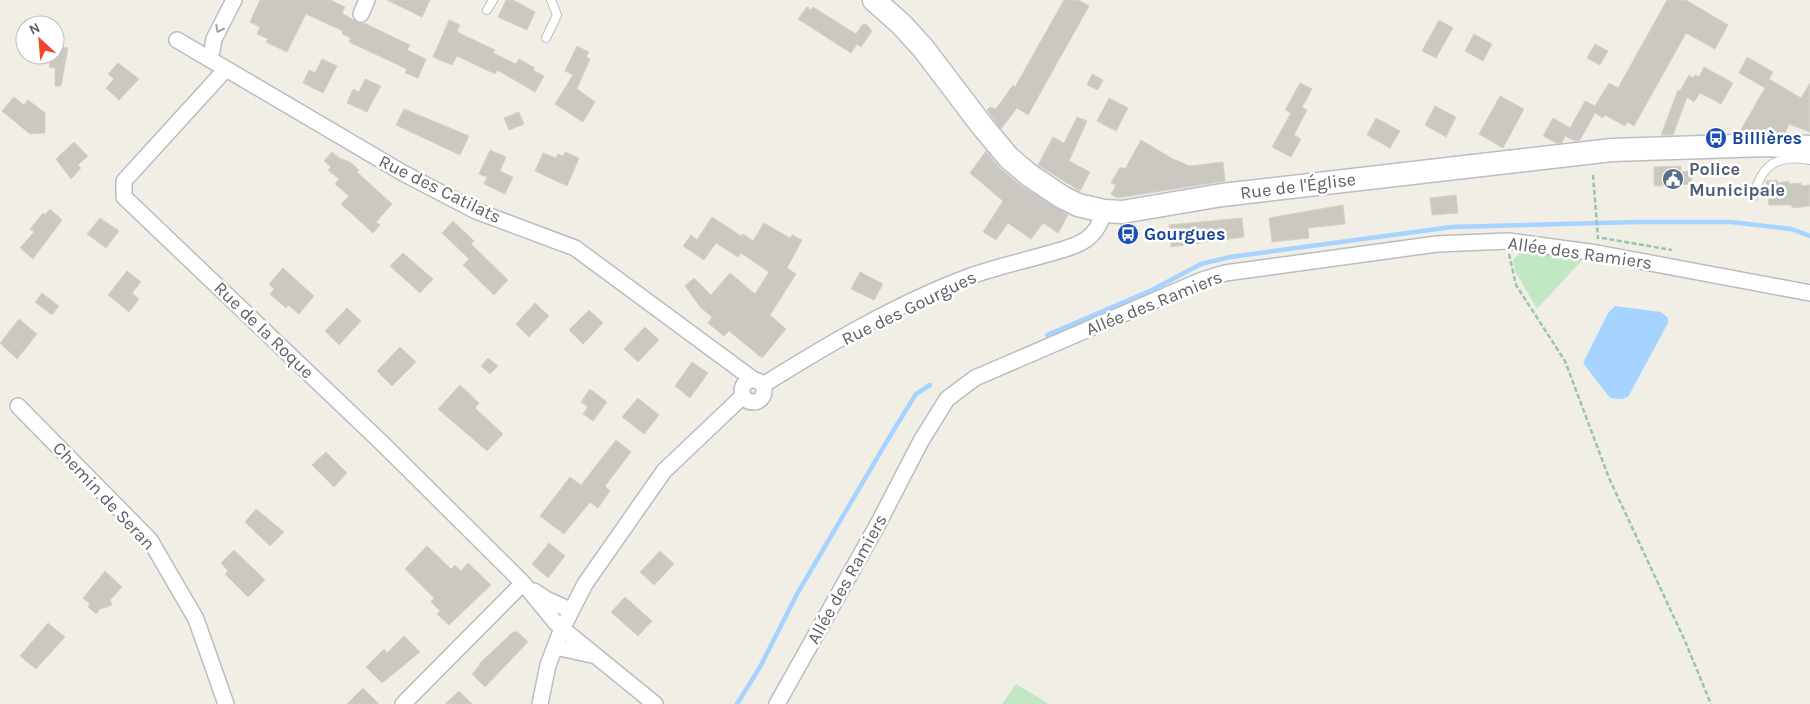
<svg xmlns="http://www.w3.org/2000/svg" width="1810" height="704" viewBox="0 0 1810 704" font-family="Karla,sans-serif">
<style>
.green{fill:#c1e8c3}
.water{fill:#a6d3ff}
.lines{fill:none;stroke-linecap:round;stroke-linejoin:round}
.stream{stroke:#a6d3ff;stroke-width:4.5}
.building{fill:#cbc8c2;stroke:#d5d1c3}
.lane-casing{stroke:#babcc1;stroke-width:10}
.street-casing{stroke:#babcc1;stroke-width:18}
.secondary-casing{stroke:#babdc4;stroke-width:25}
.path{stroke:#98c7a8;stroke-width:2.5;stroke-dasharray:5 2.5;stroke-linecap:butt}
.lane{stroke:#fff;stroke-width:8}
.street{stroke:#fff;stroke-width:15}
.secondary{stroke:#fff;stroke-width:22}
.oneway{stroke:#9ea0a3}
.labels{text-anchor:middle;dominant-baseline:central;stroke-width:5;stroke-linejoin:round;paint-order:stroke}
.transit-label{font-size:18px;font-weight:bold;fill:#164399;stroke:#fff;text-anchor:start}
.service-label{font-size:18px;font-weight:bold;fill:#4e5e75;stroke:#fff;text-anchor:start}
.street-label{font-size:18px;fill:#5d6066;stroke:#fff}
</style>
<rect width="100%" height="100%" fill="#f0eee5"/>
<path class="green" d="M1527,248L1583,259L1537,309L1515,271L1513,260L1521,251Z
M1016,684L1049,704H1002Z"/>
<path class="water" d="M1615,306L1661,312L1668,318V323L1628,397L1622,399L1610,398L1583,363L1608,313Z"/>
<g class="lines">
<path class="stream" d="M1047,335L1152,290L1201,264L1230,257L1452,227L1637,222H1731L1791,229L1810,236
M737,704L760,667L797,594L890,436L916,394L930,385"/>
</g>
<path class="building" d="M260,0H330L345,7L342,13L357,22L364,23L410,45L407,50L426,59L418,78L405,73L407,69L349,42L351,38L342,34L343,31L306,14L287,52L266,42L268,39L257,34L260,27L250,22Z
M387,0H430L422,17Z
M506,0H513L535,12L527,30L498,17Z
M1064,0H1078L1089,6L1028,115L1017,108L1001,129L987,110L990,107L996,109L1013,85L1015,87Z
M1667,0H1686L1728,25L1715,49L1686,33L1634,126L1627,122L1625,126L1605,115L1603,118L1595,113L1580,140L1575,141L1565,136L1562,143H1556L1543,136L1553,118L1570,128L1585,101L1595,106L1609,83L1618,88Z
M807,7L811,10L813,7L856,34L862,25L866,24L872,31L861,47L857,44L851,53L798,19Z
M449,20L460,25L457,31L461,34L495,50L493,53L516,64L519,59L535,68L533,70L544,76L535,92L497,70L495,74L457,56L452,65L433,57Z
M1439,20L1453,28L1436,58L1422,51Z
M1474,34L1492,44L1483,61L1465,51Z
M1595,44L1608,51L1600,65L1587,58Z
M55,46L68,48L61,86H55V68L49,67L51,55H55Z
M577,46L589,52L586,57L590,59L577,89L595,102L583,122L555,104L573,75L565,71Z
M1747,57L1773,72L1769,79L1801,98L1810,83V132L1789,124L1785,133H1739L1765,88L1739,73Z
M322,59L337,66L323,93L303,83L309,70L315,73Z
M118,63L139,79L119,100L106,88L114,79L108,74Z
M1704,67L1733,83L1721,104L1700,93L1694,102L1687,97L1673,135H1661L1678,90L1680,91L1689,75L1693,78L1695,75L1699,77Z
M1092,74L1103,80L1098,90L1087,85Z
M365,79L381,86L367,112L347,103L353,89L359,92Z
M1300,83L1312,89L1302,107L1307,110L1294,135L1301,139L1291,157L1272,147L1291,113L1285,110Z
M1500,96L1524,109L1503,148L1479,134Z
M14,97L24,105L28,100L45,113V133L30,134L2,111Z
M1109,98L1128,108L1116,131L1097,121Z
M1435,106L1456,117L1446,137L1425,125Z
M404,109L469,136L460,155L396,125Z
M519,112L524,124L509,130L504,118Z
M1077,117L1087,121L1069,161L1090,172L1080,191L1038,165L1053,137L1064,143Z
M1376,118L1400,131L1390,148L1367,135Z
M1141,140L1173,159L1190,166L1223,162L1225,181L1117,198L1111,194L1116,185L1111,183L1120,167L1125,169Z
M74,142L88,156L78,165L81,168L71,179L56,159Z
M490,150L506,157L500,171L513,177L505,194L484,184L487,177L479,174Z
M986,151L1000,168L1020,185L1068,215L1058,233L1043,223L1031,239L1008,223L996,240L983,232L1003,201L970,173Z
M332,152L339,158L350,162L359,170L357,172L392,204L376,222L380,225L373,233L341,204L349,196L335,184L339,179L328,170L331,167L324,161Z
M565,152L579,158L567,186L535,171L543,153L556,158L558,154L563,156Z
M1681,166V172L1691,171L1692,184L1654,186V167Z
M1777,180L1778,183L1789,181V184L1801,183V186L1810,185V206L1792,208V205H1769L1766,181Z
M1456,195L1458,213L1432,215L1430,198Z
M1343,205L1345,224L1308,228L1309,238L1272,242L1269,218Z
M50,209L62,220L33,259L20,248L34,232L30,229L43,213L45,215Z
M712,217L741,236L743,234L753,241L764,223L790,238L792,235L802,240L787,268L796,274L770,315L786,329L762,358L729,331L724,336L708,323L712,317L701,308L685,286L694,278L711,295L730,273L755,294L769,272L741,253L738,257L716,243L704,260L683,246L691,235L697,240Z
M100,218L119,231L106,248L87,234Z
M1242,218L1244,237L1171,247L1169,225Z
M453,221L474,241L471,244L508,280L494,295L463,265L469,259L442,233Z
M403,253L433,279L420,293L390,266Z
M283,268L314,296L299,314L288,305L286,308L270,294L274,289L269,284Z
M127,271L141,282L132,293L139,299L129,312L108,295Z
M860,272L883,284L874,300L851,289Z
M42,293L59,306L52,315L35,302Z
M535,303L549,316L529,337L516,324Z
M347,308L361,321L339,345L325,331Z
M589,310L603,323L583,344L569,330Z
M19,319L37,334L17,359L0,343Z
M645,327L659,340L638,362L624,349Z
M400,347L416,362L392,386L377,371Z
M488,358L498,366L490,374L481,366Z
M692,362L708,373L690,398L675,386Z
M460,385L479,403L475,408L503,434L487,451L438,409Z
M590,389L607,402L593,421L583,414L588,407L581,402Z
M638,398L659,415L644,434L622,417Z
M616,440L631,452L605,486L610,491L598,508L590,502L564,534L540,516L570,477L581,485Z
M326,452L347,473L334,487L312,465Z
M256,509L284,532L270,546L245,522Z
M549,543L565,556L548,578L532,564Z
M427,546L451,569L455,565L461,571L468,563L491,585L449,625L437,614L440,611L431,602L434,598L405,569Z
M234,550L265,580L248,597L225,574L228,571L221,563Z
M660,551L674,564L654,585L640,572Z
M105,571L122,587L110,600L112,605L100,609L96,614L88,607L90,604L83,598Z
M625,597L652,621L638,636L611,612Z
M48,623L65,637L36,669L20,656Z
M513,632H518L528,642L485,687L472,674L480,665L479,664Z
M404,636L420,652L382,683L366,667L384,649L387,653Z
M363,688L379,704H347Z
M459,691L472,704H445Z"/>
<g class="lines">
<g class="lane-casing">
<path id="lane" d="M487,10L493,0
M546,38L557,15L551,0
M1754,196C1761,164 1779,154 1810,160"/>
</g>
<g class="street-casing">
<path id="street" d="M361,14L367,0
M177,40L403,173L476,211L575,248L754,380
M207,58L212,51L214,39L234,0
M226,69L124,181V197L384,445L523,583L556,623L563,626
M742 391a11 11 0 1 1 22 0a11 11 0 1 1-22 0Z
M763,385C827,345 896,304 968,277C995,267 1024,261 1051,253C1079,245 1096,241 1104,211
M18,406L150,540L196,619L226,704
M534,591L546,599L570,610
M561,631L569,634L655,704
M555,647L592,655
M403,704L523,583
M540,704L548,665L561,631L585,584L664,471L743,396
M777,704L878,524L921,441L947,399L975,378L1202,280L1225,273L1437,244L1508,241L1597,253L1810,293"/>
</g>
<g class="secondary-casing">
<path id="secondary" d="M874,0L901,24L923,48L983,127L1009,158L1029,175L1062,197L1078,205L1104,211L1122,212L1222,195L1612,150L1765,145L1810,147"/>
</g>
<path class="path" d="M1593,175L1598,239
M1602,238L1672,250
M1509,254L1516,285L1565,361L1609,478L1685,641L1711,704"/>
<use href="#lane" class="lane"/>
<use href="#street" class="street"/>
<use href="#secondary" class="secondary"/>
</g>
<defs><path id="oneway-chevron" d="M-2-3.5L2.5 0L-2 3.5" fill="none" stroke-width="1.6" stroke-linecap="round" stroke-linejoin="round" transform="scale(1.25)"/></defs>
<use class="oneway" href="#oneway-chevron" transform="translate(219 29) rotate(117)"/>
<defs>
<g id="bus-disc" transform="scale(1.125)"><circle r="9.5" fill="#1a4fb4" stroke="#fff"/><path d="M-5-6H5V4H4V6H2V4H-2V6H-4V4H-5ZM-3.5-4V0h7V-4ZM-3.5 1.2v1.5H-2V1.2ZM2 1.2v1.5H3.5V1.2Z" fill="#fff"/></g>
<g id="civic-disc" transform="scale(1.125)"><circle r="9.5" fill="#5c6f8a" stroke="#fff"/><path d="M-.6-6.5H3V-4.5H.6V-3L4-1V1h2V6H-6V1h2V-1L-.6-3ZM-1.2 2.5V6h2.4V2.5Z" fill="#fff"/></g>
</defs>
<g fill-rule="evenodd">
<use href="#bus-disc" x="1716" y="138"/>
<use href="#civic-disc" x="1673" y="179"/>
<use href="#bus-disc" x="1128" y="234"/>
</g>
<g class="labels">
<g class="transit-label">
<text x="1732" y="138">Billières</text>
<text x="1144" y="234">Gourgues</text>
</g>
<g class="service-label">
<text x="1689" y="169">Police<tspan x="1689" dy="21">Municipale</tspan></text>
</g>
<g class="street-label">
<text transform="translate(1298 186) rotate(-7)">Rue de l'Église</text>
<text transform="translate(440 189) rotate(26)">Rue des Catilats</text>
<text transform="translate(1580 253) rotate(8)">Allée des Ramiers</text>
<text transform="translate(1154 303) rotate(-22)">Allée des Ramiers</text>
<text transform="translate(909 308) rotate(-26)">Rue des Gourgues</text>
<text transform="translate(264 330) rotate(44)">Rue de la Roque</text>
<text transform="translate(104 496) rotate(47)">Chemin de Seran</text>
<text transform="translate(847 579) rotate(-61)">Allée des Ramiers</text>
</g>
</g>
<g transform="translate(40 40) rotate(334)"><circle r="24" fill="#ffffff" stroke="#bebfc2"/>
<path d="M0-4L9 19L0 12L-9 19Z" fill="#f1462a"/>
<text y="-8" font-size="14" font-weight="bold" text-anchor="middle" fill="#5d6066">N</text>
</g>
</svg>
